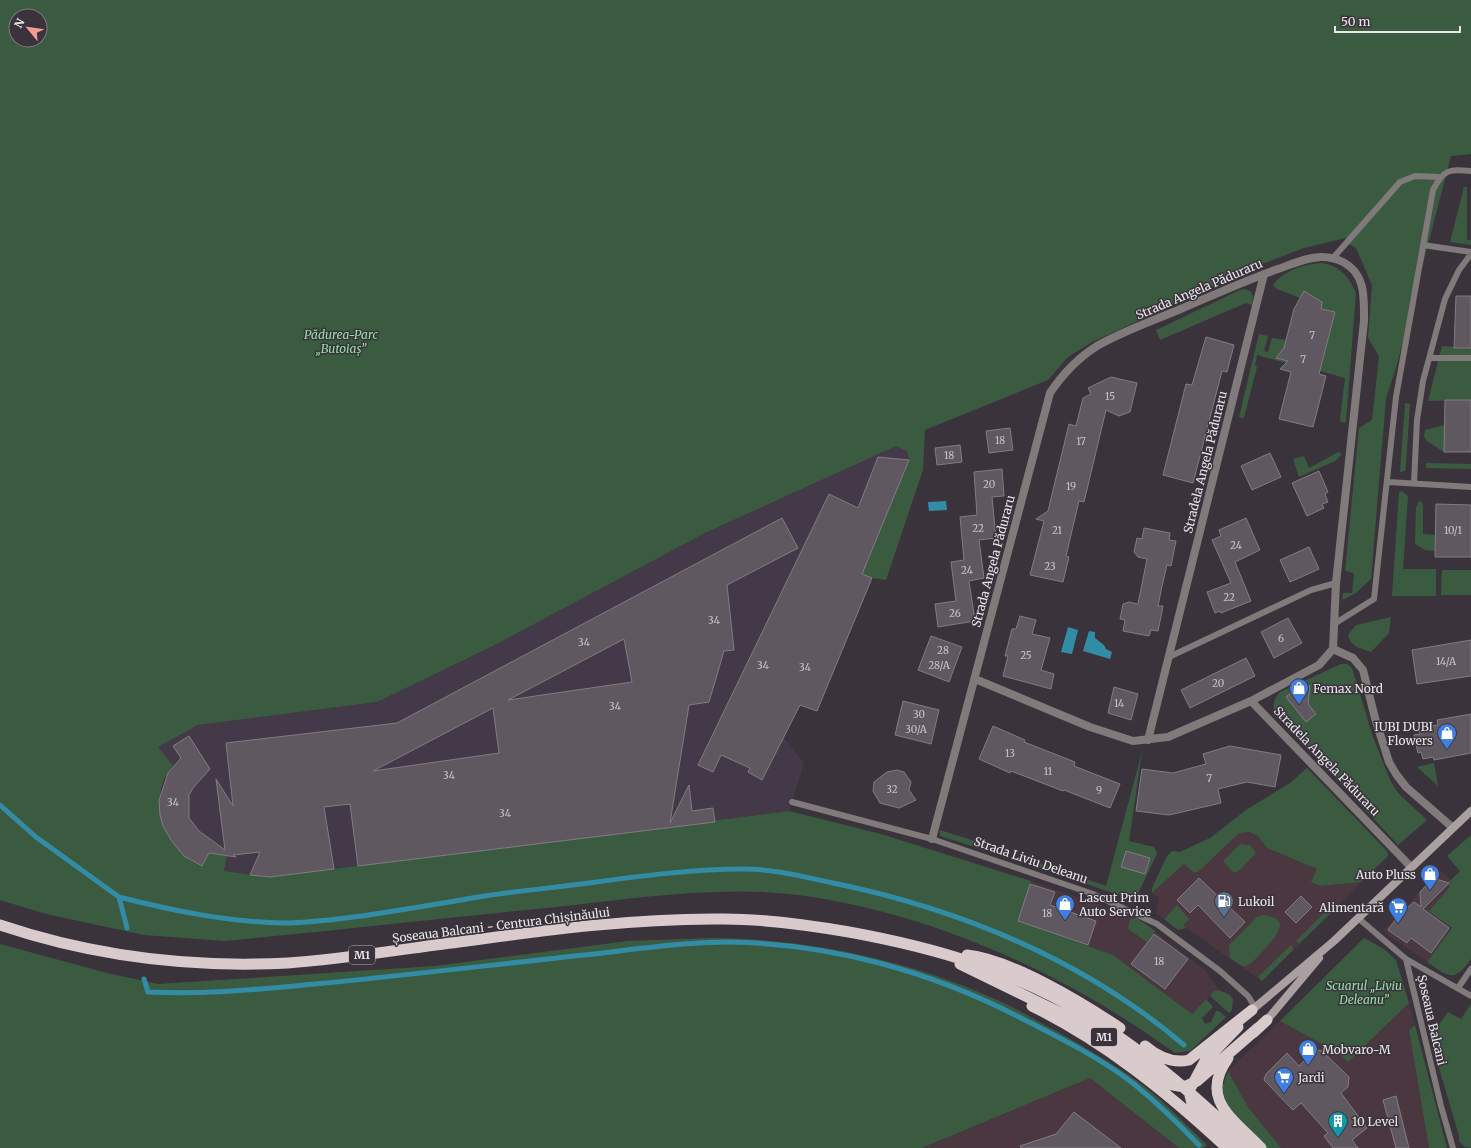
<svg xmlns="http://www.w3.org/2000/svg" width="1471" height="1148" viewBox="0 0 1471 1148" font-family="Merriweather,serif">
<style>
.commercial{fill:#4a3740}
.industrial{fill:#443948}
.green{fill:#3b5b41;fill-rule:evenodd}
.water{fill:#338ca6}
.lines{fill:none;stroke-linecap:round;stroke-linejoin:round}
.stream{stroke:#338ca6;stroke-width:5}
.building{fill:#605861;stroke:#837b84;fill-rule:evenodd}
.service{stroke:#807a7a;stroke-width:6}
.minor{stroke:#807a7a;stroke-width:8}
.secondary{stroke:#aaa0a1;stroke-width:8}
.trunk{stroke:#d9cacc;stroke-width:11}
.labels{text-anchor:middle;dominant-baseline:central;stroke-width:3;stroke-linejoin:round;paint-order:stroke}
.number-label{font-size:10px;fill:#c7c2c8}
.shield{fill:#3a333c;stroke:#b4b0b6;stroke-width:1}
.shield-label{font-size:11px;font-weight:bold;fill:#e9e5ea}
.street-label{font-size:12px;fill:#e9e5ea;stroke:#3a333c}
.park-label{font-size:12px;font-style:italic;fill:#90e2a1;stroke:#3a333c}
.poi-label{font-size:12px;fill:#e9e5ea;stroke:#3a333c;text-anchor:start}
</style>
<rect width="100%" height="100%" fill="#3a333c"/>
<path class="commercial" d="M1244,831L1258,836L1267,848L1318,869L1312,882L1320,886L1361,882L1262,981L1186,928L1178,930L1156,913L1159,898L1152,893L1184,864L1193,872L1239,833Z
M1440,870L1451,880L1448,884L1450,887L1452,928L1427,962L1388,935L1384,930Z
M1031,881L1137,918L1205,970L1219,990L1214,991L1192,1014L1113,955L1018,921Z
M1409,1003L1415,1025L1409,1030L1429,1148H1281L1248,1107L1228,1071L1280,1021L1340,1054L1348,1062Z
M1090,1078L1179,1148H922Z"/>
<path class="industrial" d="M896,445L907,451L909,460L862,574L853,570L783,737L804,763L789,811L270,877L224,871L227,856L203,866L184,856L171,840L163,826L160,815L159,800L168,773L158,747L198,725L377,702L493,646L705,533Z"/>
<path class="green" d="M0,0H1471V154L1451,156L1396,368L1386,398L1371,579L1356,593L1342,600L1343,593H1352L1354,573L1345,571L1359,428L1372,420L1379,356L1368,338L1372,285L1356,248L1345,242L1346,238L1304,248L1262,264L1092,342L1068,357L1048,380L925,430L923,470L886,580L872,578L862,574L909,460L907,451L896,446L705,533L493,646L377,702L198,725L158,747L173,766C149,793 160,832 184,855C188,860 196,863 202,866L209,853L227,856L224,871L270,877L789,811L881,834L1031,881L1018,921L1113,955L1192,1014L1206,999L1213,1007L1202,1018L1205,1024L1211,1022L1216,1011H1219L1226,1017L1190,1051L1175,1053C1064,973 935,914 799,895C718,885 637,898 556,907C446,918 335,930 225,941L144,935L46,914L0,900ZM16,16H40V40H16Z
M1464,187H1467V240H1471V245L1450,242Z
M1321,263C1340,265 1349,277 1356,293L1346,422H1341L1340,419L1345,378L1320,371L1335,312L1321,309L1322,302L1304,291L1300,298L1277,289L1273,285C1283,271 1304,264 1321,263Z
M1246,289L1251,292L1253,297L1252,305L1246,303L1160,340L1156,330L1240,290Z
M1259,334L1268,336L1264,351L1268,352L1272,338L1286,340L1284,348L1277,358L1287,361L1286,363L1257,355L1255,366L1257,367L1244,418H1241L1239,417Z
M1442,346L1471,348V400L1428,401Z
M1405,403L1410,404L1406,464L1405,471L1400,472Z
M1444,425V452L1427,441L1424,437L1425,430Z
M1338,452L1342,454L1335,461L1299,477L1293,459L1304,456L1309,468Z
M1426,463L1471,464V469L1426,468Z
M1402,491L1408,496L1403,569H1436V596H1392L1399,492Z
M1419,501L1422,502L1423,506V534L1436,535L1435,551L1425,550L1415,544L1416,508Z
M1442,570H1471V595H1441Z
M1391,617L1389,633L1371,652C1360,648 1351,647 1348,635L1356,625Z
M1341,664H1347L1352,668L1373,737L1390,780L1398,793L1427,820L1398,845L1274,711C1273,703 1274,699 1280,692Z
M1142,752L1129,841L1154,847L1157,854L1136,898H1129L1104,890L1021,861L1020,856L1106,886Z
M1434,763L1438,786L1417,767Z
M1307,768L1387,851L1388,856L1361,882L1320,886L1311,882L1317,869L1267,848L1258,836L1249,832L1239,833L1198,872H1193L1184,864L1152,893V888L1167,856L1172,851L1180,852L1210,838L1246,810L1290,783Z
M940,830L1010,852L1004,856L940,836Z
M1471,835V959C1454,983 1449,977 1427,962L1452,928L1429,911L1450,887L1447,884L1460,871L1447,856Z
M1240,844L1250,845L1255,851V854L1240,870L1234,873L1223,861Z
M1177,905L1189,919L1183,925L1186,928L1178,930L1164,919Z
M1328,909L1334,910L1299,944L1296,941Z
M1262,915C1296,918 1273,940 1261,953C1257,957 1253,963 1248,965C1245,966 1244,966 1242,966L1230,958L1229,945L1257,917Z
M1137,918L1155,931L1147,942L1128,929L1130,919Z
M712,938C813,939 919,962 1010,1006C1026,1014 1042,1024 1058,1032C1086,1048 1114,1064 1140,1083C1164,1101 1185,1124 1207,1145L1203,1148H1179L1090,1078L922,1148H0V944L107,973L158,984L435,966L628,941Z
M1364,938L1384,949L1396,960L1409,1003L1348,1062L1340,1054L1280,1021Z
M1291,945L1294,949L1262,981L1259,978L1260,975Z
M1219,990L1230,995L1233,999L1232,1010L1229,1013L1210,996L1214,991Z
M1471,1004V1148L1465,1147L1459,1141V1136L1430,1037L1448,1012L1461,1019Z
M1415,1025L1447,1148H1429L1409,1030Z
M1228,1071L1248,1107L1281,1148H1266L1227,1106L1222,1088Z"/>
<path class="water" d="M946,501L947,510L929,511L928,502Z
M1068,627L1078,630L1072,654L1061,652Z
M1089,631L1095,632V638L1104,645L1106,649L1112,652L1110,659L1083,651Z"/>
<g class="lines">
<path class="stream" d="M0,805L36,837L119,897L127,928
M119,897C174,911 228,922 284,923C310,923 337,919 362,916C401,910 439,904 478,897C515,891 552,888 589,883C640,876 693,869 744,869C774,869 804,877 833,883C960,909 1084,960 1184,1045
M144,979L148,992C204,995 260,989 315,984C411,975 507,963 603,953C645,948 688,942 730,942C831,944 930,971 1019,1017C1058,1037 1099,1057 1134,1084C1157,1103 1179,1124 1199,1145"/>
</g>
<path class="building" d="M1304,291L1322,302L1321,309L1335,312L1319,374L1326,376L1313,427L1279,419L1291,372L1280,369L1288,361L1276,358L1284,348L1294,309Z
M1456,296H1471V348H1454Z
M1206,337L1234,345L1227,372L1222,371L1193,483L1163,475L1186,384L1192,385Z
M1111,377L1137,383L1130,412L1119,416L1106,410L1084,502L1079,501L1066,556L1069,557L1063,582L1030,575L1044,521L1036,519L1048,511L1069,424L1076,426L1083,398L1091,394L1088,388Z
M1445,400H1471V452H1444Z
M1010,428L1013,450L989,453L986,431Z
M960,445L962,462L937,465L935,448Z
M1270,453L1281,477L1252,490L1241,466Z
M878,457L909,460L862,574L872,578L817,711L800,705L762,780L748,772L750,768L721,755L713,772L698,765L829,494L858,508Z
M1002,469L1004,496L992,497L996,538L979,540L984,578L969,581L975,621L938,627L935,604L956,601L951,562L964,560L960,517L977,515L974,472Z
M1319,471L1328,492L1325,494L1328,502L1322,504L1324,508L1307,516L1292,483Z
M1436,504L1471,505V557H1435Z
M782,518L798,548L727,585L734,650L724,651L709,702L689,705L670,823L689,785L692,811L713,808L715,822L358,866L350,804L324,807L334,869L270,877L250,875L260,852L233,855L236,857L209,853L202,866L184,856L171,840L163,826L160,815L159,800L168,773L181,758L173,746L189,736L210,769L193,788L189,795V818L199,831L225,850L216,779L233,806L226,743L397,723ZM624,639L632,682L508,700ZM493,708L499,753L373,771Z
M1246,518L1260,550L1235,562L1251,601L1221,613L1220,611L1215,613L1207,592L1231,583L1212,540L1221,536L1219,530Z
M1144,528L1170,533L1169,540L1176,541L1171,566L1167,565L1162,586L1158,606H1163L1158,631L1151,630L1149,636L1123,631L1125,620L1120,619L1123,604L1129,602L1138,604L1147,559L1138,557L1134,552L1137,538L1142,539Z
M1309,547L1319,569L1290,582L1280,560Z
M1020,616L1036,620L1032,634L1050,638L1041,670L1054,674L1051,689L1003,676L1008,656H1005L1012,629H1016Z
M1288,618L1302,643L1274,658L1261,632Z
M931,636L962,647L949,682L918,670Z
M1471,640V676L1417,684L1412,650Z
M1246,658L1255,676L1190,708L1181,690Z
M1310,685L1308,704L1316,714L1306,722L1286,697L1297,688L1301,692Z
M1114,687L1138,694L1131,720L1108,713Z
M903,701L939,710L931,744L895,735Z
M1471,714V753L1434,760L1433,757L1423,759L1421,752L1418,753L1414,735L1420,734L1419,728L1438,725L1437,720Z
M993,726L1025,740L1024,742L1075,762L1074,766L1120,784L1110,808L1064,790L1063,791L1011,771L1010,773L979,759Z
M1230,746L1281,755L1275,787L1247,782L1218,789L1221,803L1169,815L1136,811L1142,769L1173,773L1206,764L1203,754Z
M897,770L904,772L911,782L909,790L916,800L899,808L880,803L873,791L874,782L887,772Z
M1126,851L1150,858L1145,874L1121,867Z
M1199,878L1245,922L1230,938L1198,905L1190,913L1177,900Z
M1433,878L1449,883L1423,909L1449,928L1431,953L1411,938L1407,943L1388,930L1399,915L1414,902L1421,907L1420,892Z
M1030,884L1055,892L1050,905L1096,921L1088,945L1018,921Z
M1301,896L1312,907L1296,923L1285,912Z
M1154,934L1188,959L1165,989L1131,964Z
M1318,1050L1322,1051L1349,1077L1348,1087L1341,1093L1367,1128L1352,1140L1358,1148H1333L1324,1136L1328,1133L1301,1103L1293,1110L1264,1080L1266,1074L1287,1053L1299,1066L1314,1051Z
M1396,1096L1409,1148H1396L1383,1100Z
M1074,1112L1121,1148H1021L1020,1146L1056,1134Z"/>
<g class="lines">
<path class="service" d="M1423,245L1471,252
M1333,258L1400,182L1415,176L1439,177
M1430,358H1471
M1388,482L1471,487
M1414,483L1417,420L1423,381L1445,299L1459,270L1471,254
M1334,624L1374,599L1396,397L1433,190C1444,169 1449,169 1471,171
M1169,657L1311,590L1336,583
M792,802L932,839L1093,894L1157,924L1220,971L1248,996L1255,1007
M1358,918L1406,959L1441,1106L1453,1148
M1406,959L1471,996
M1458,988L1471,969"/>
<path class="minor" d="M1333,649L1353,658L1363,670L1375,718L1389,762L1396,774L1406,787L1452,827
M975,679L1090,727L1133,741L1168,737L1251,701L1411,867
M1148,740L1264,274
M932,839L1050,393C1062,375 1078,358 1097,346C1123,331 1155,320 1183,308C1216,294 1248,279 1281,268C1294,263 1309,257 1322,257C1329,257 1337,259 1343,262C1366,274 1364,298 1364,321L1336,583L1333,649L1319,665L1251,701"/>
<path class="secondary" d="M1252,1010L1334,941L1471,811
M1267,1020L1319,958"/>
<path class="trunk" d="M0,925C92,956 191,968 288,963C345,959 402,949 459,942C547,930 635,918 724,919C765,919 808,925 849,932C937,948 1015,971 1091,1018C1150,1055 1200,1101 1251,1148
M967,955C1012,960 1081,1002 1120,1028
M960,964L1087,1026L1168,1084L1184,1087L1197,1081L1258,1028
M1032,1006C1105,1042 1167,1092 1227,1148
M1253,1033L1267,1020
M1145,1046C1158,1057 1172,1064 1189,1060L1252,1010
M1228,1058C1198,1100 1235,1120 1261,1148
M1238,1148L1199,1112L1192,1104L1189,1091L1205,1061L1238,1027"/>
</g>
<defs>
<g id="shop-pin" transform="scale(1)"><path d="M0 17L-7.5 6A9.5 9.5 0 1 1 7.5 6Z" fill="#3f7fe0" stroke="#3a333c"/><path d="M-5-2.5h2.3a2.7 3.5 0 0 1 5.4 0H5L5.5 6h-11ZM-1.5-2.5h3a1.5 2.3 0 0 0-3 0Z" fill="#fff"/></g>
<g id="fuel-pin" transform="scale(1)"><path d="M0 17L-7.5 6A9.5 9.5 0 1 1 7.5 6Z" fill="#5c6f8a" stroke="#3a333c"/><path d="M-5.5-6h7V0h2V4h1.3V-2.5L3-4.5l.8-.8L6-3V5H2.5V1h-1V6h-7ZM-4.2-4.7v3.2H.2V-4.7Z" fill="#fff"/></g>
<g id="supermarket-pin" transform="scale(1)"><path d="M0 17L-7.5 6A9.5 9.5 0 1 1 7.5 6Z" fill="#3f7fe0" stroke="#3a333c"/><path d="M-6-5.5h2.5l.6 2H6L4.5 2H-2.5L-4.4-4H-6ZM-1.5 3.2a1.3 1.3 0 1 0 .1 0ZM3 3.2a1.3 1.3 0 1 0 .1 0Z" fill="#fff"/></g>
<g id="building-pin" transform="scale(1)"><path d="M0 17L-7.5 6A9.5 9.5 0 1 1 7.5 6Z" fill="#0f9aa8" stroke="#3a333c"/><path d="M-4-6H4V6H1V3H-1V6H-4ZM-2.5-4.3h1.7v1.8h-1.7ZM.8-4.3h1.7v1.8H.8ZM-2.5-1h1.7V.8h-1.7ZM.8-1h1.7V.8H.8Z" fill="#fff"/></g>
</defs>
<g fill-rule="evenodd">
<use href="#shop-pin" x="1299" y="688"/>
<use href="#shop-pin" x="1447" y="733"/>
<use href="#shop-pin" x="1430" y="874"/>
<use href="#fuel-pin" x="1224" y="901"/>
<use href="#shop-pin" x="1065" y="904"/>
<use href="#supermarket-pin" x="1398" y="907"/>
<use href="#shop-pin" x="1308" y="1049"/>
<use href="#supermarket-pin" x="1284" y="1077"/>
<use href="#building-pin" x="1338" y="1121"/>
</g>
<g class="labels">
<g class="number-label">
<text x="1312" y="335">7</text>
<text x="1303" y="359">7</text>
<text x="1110" y="396">15</text>
<text x="1000" y="440">18</text>
<text x="1081" y="441">17</text>
<text x="949" y="455">18</text>
<text x="989" y="484">20</text>
<text x="1071" y="486">19</text>
<text x="978" y="528">22</text>
<text x="1057" y="530">21</text>
<text x="1453" y="530">10/1</text>
<text x="1236" y="545">24</text>
<text x="1050" y="566">23</text>
<text x="967" y="570">24</text>
<text x="1229" y="597">22</text>
<text x="955" y="613">26</text>
<text x="714" y="620">34</text>
<text x="1281" y="638">6</text>
<text x="584" y="642">34</text>
<text x="943" y="650">28</text>
<text x="1026" y="655">25</text>
<text x="1446" y="661">14/A</text>
<text x="763" y="665">34</text>
<text x="939" y="665">28/A</text>
<text x="805" y="667">34</text>
<text x="1218" y="683">20</text>
<text x="1119" y="703">14</text>
<text x="615" y="706">34</text>
<text x="919" y="714">30</text>
<text x="916" y="729">30/A</text>
<text x="1010" y="753">13</text>
<text x="1048" y="771">11</text>
<text x="449" y="775">34</text>
<text x="1209" y="778">7</text>
<text x="892" y="789">32</text>
<text x="1099" y="790">9</text>
<text x="173" y="802">34</text>
<text x="505" y="813">34</text>
<text x="1047" y="913">18</text>
<text x="1159" y="961">18</text>
</g>
<g class="shield">
<rect x="349" y="946" width="26" height="18" rx="3"/>
<rect x="1091" y="1028" width="26" height="18" rx="3"/>
</g>
<g class="shield-label">
<text x="362" y="955">M1</text>
<text x="1104" y="1037">M1</text>
</g>
<g class="street-label">
<text transform="translate(1199 289) rotate(-23)">Strada Angela Păduraru</text>
<text transform="translate(1205 462) rotate(-76)">Stradela Angela Păduraru</text>
<text transform="translate(993 561) rotate(-75)">Strada Angela Păduraru</text>
<text transform="translate(1327 761) rotate(46)">Stradela Angela Păduraru</text>
<text transform="translate(1031 860) rotate(19)">Strada Liviu Deleanu</text>
<text transform="translate(501 925) rotate(-7)">Șoseaua Balcani - Centura Chișinăului</text>
<text transform="translate(1432 1020) rotate(77)">Șoseaua Balcani</text>
</g>
<g class="park-label">
<text x="341" y="334">Pădurea-Parc<tspan x="341" dy="14">„Butoiaș”</tspan></text>
<text x="1364" y="985">Scuarul „Liviu<tspan x="1364" dy="14">Deleanu”</tspan></text>
</g>
<g class="poi-label">
<text x="1313" y="688">Femax Nord</text>
<text x="1433" y="726" text-anchor="end">IUBI DUBI<tspan x="1433" dy="14">Flowers</tspan></text>
<text x="1416" y="874" text-anchor="end">Auto Pluss</text>
<text x="1079" y="897">Lascut Prim<tspan x="1079" dy="14">Auto Service</tspan></text>
<text x="1238" y="901">Lukoil</text>
<text x="1384" y="907" text-anchor="end">Alimentară</text>
<text x="1322" y="1049">Mobvaro-M</text>
<text x="1298" y="1077">Jardi</text>
<text x="1352" y="1121">10 Level</text>
</g>
</g>
<g transform="translate(28 28) rotate(299)"><circle r="19" fill="#3a333c" stroke="#807a82"/>
<path d="M0-3L7 15L0 10L-7 15Z" fill="#f59c96"/>
<text y="-6" font-size="11" font-weight="bold" text-anchor="middle" fill="#e9e5ea">N</text>
</g>
<path d="M1335 26v6h125v-6" fill="none" stroke="#e9e5ea" stroke-width="2"/>
<text x="1341" y="26" font-size="12" fill="#e9e5ea" stroke="#3a333c" stroke-width="3" paint-order="stroke">50 m</text>
</svg>
